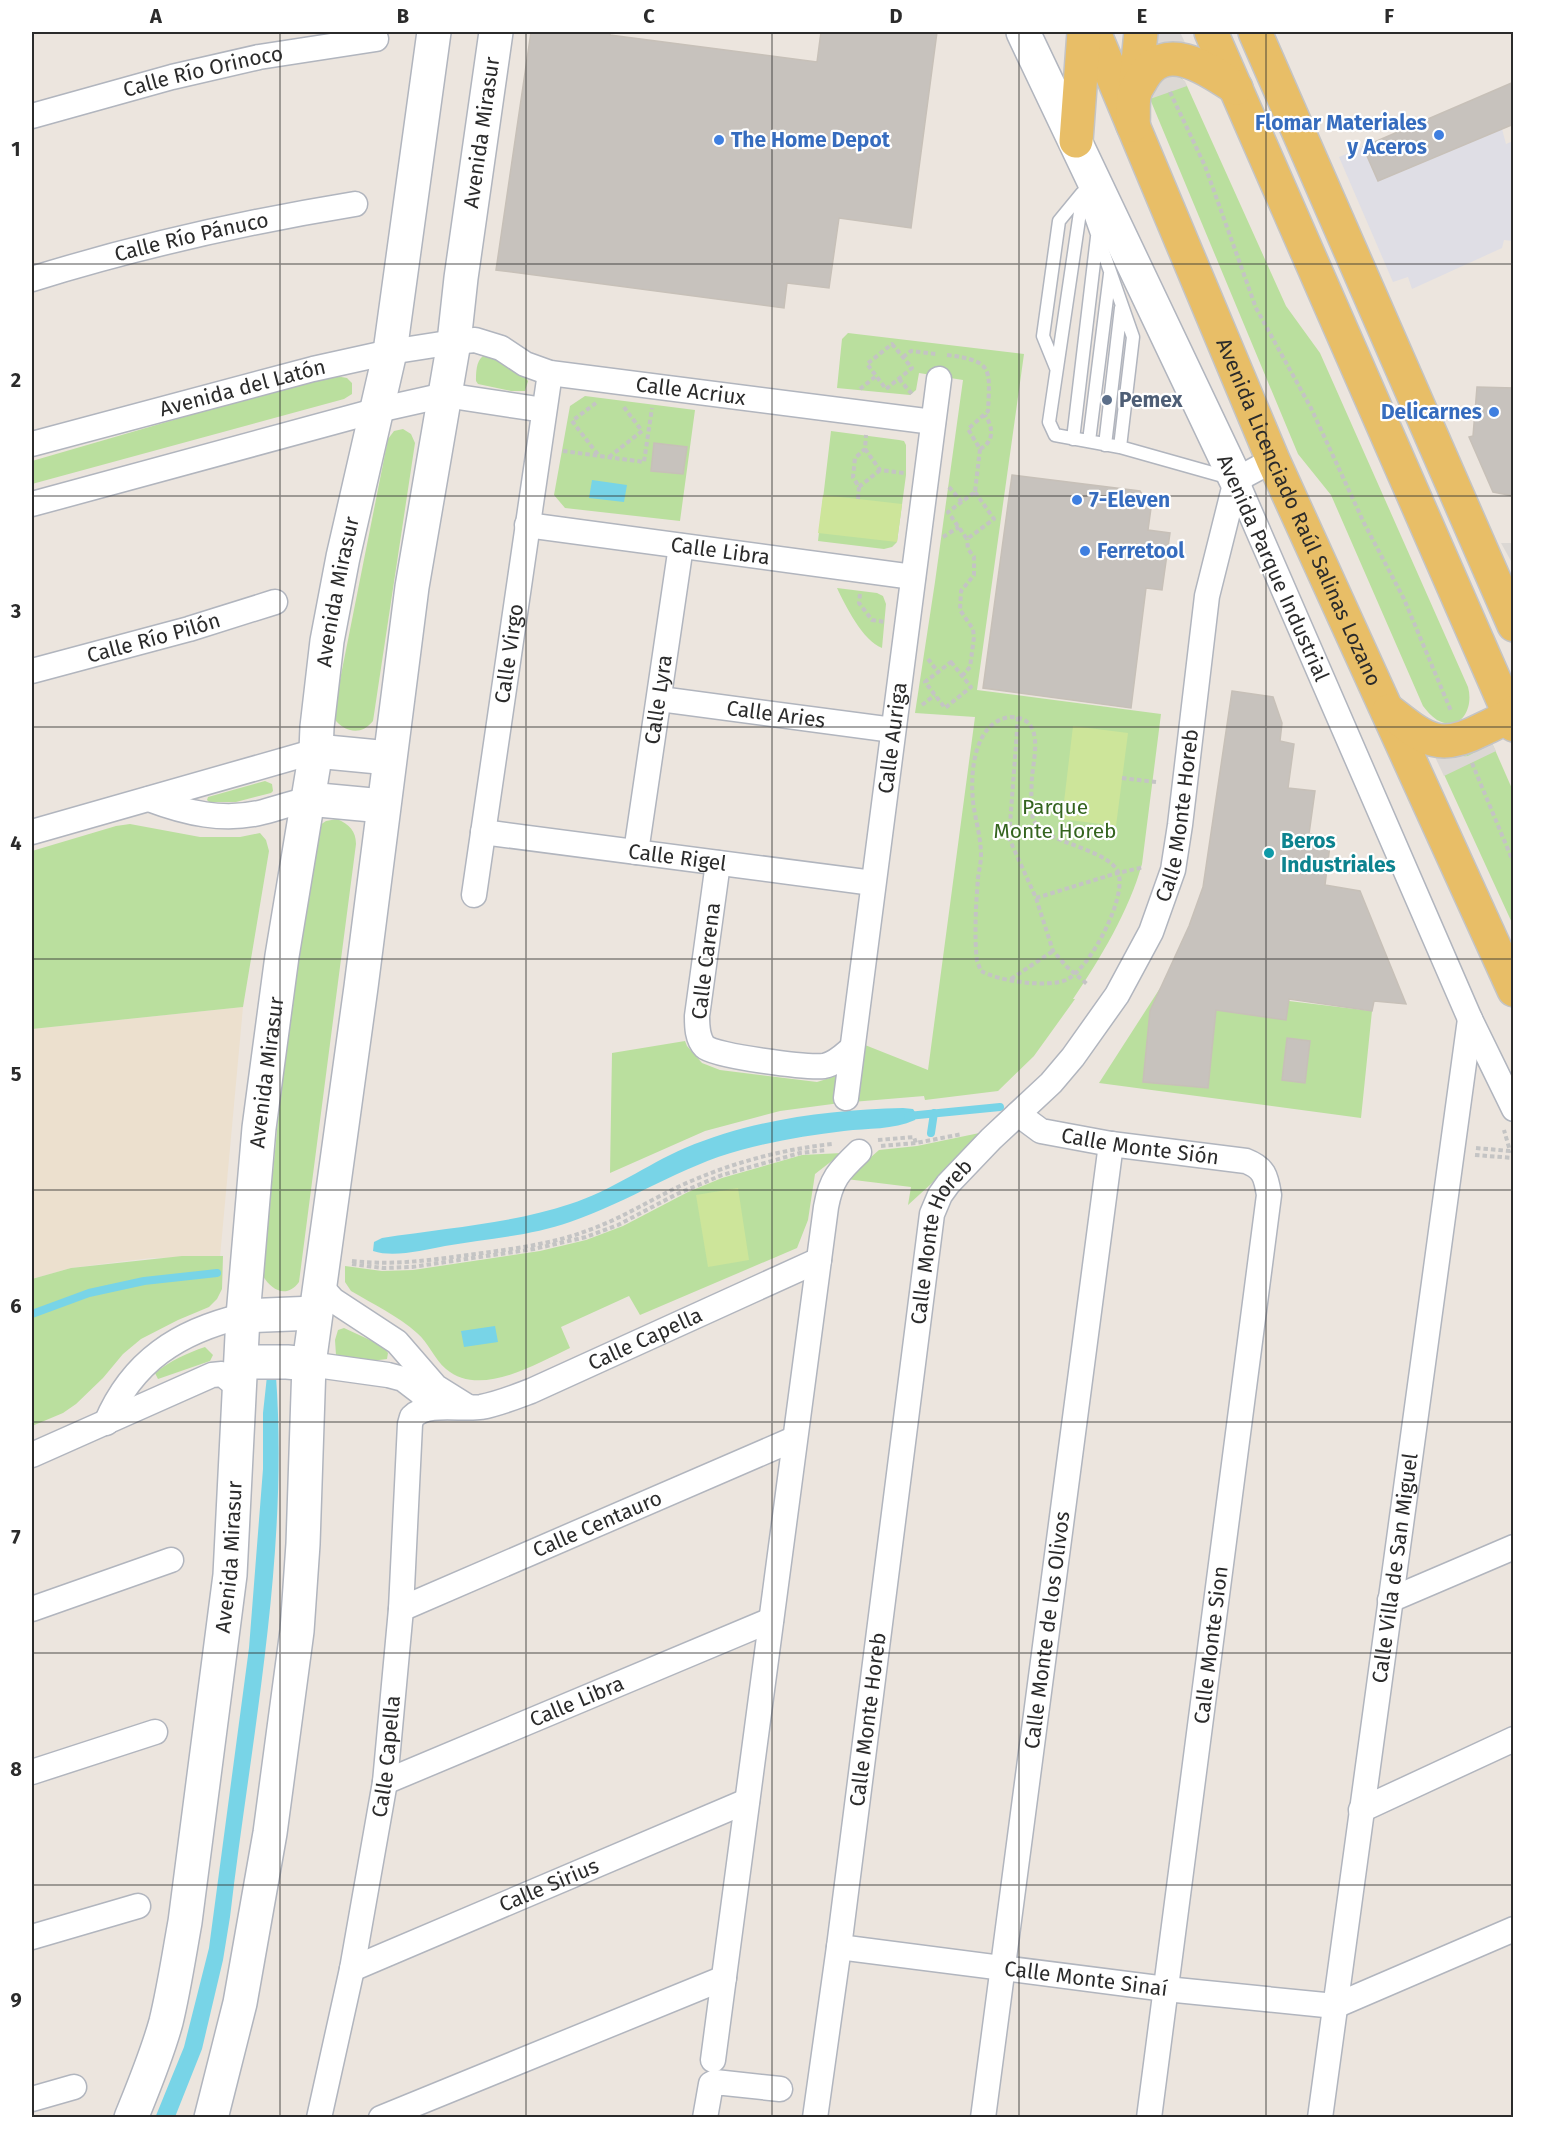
<svg xmlns="http://www.w3.org/2000/svg" width="1545" height="2149" viewBox="0 0 1545 2149" font-family="'Fira Sans',sans-serif">
<style>
.industrial{fill:#dfdee5}
.education{fill:#ece0ce}
.green{fill:#badf9e}
.pitch{fill:#cde59a}
.plaza{fill:#dcd8d4}
.water{fill:#78d4e7}
.lines{fill:none;stroke-linecap:round;stroke-linejoin:round}
.stream{stroke:#78d4e7;stroke-width:8}
.building{fill:#c7c2bd;stroke:#c7c0b8;stroke-width:1.5}
.lane-casing{stroke:#b1b5be;stroke-width:15}
.street-casing{stroke:#b1b5be;stroke-width:27}
.secondary-casing{stroke:#b1b5be;stroke-width:36}
.primary-casing{stroke:#c4c4c4;stroke-width:36}
.path{stroke:#c4c4c4;stroke-width:4;stroke-dasharray:4.5 3;stroke-linecap:butt}
.lane{stroke:#fff;stroke-width:12}
.street{stroke:#fff;stroke-width:24}
.secondary{stroke:#fff;stroke-width:33}
.primary{stroke:#e8be67;stroke-width:33}
.grid{fill:none;stroke:#2b2b2b;stroke-width:1.5;stroke-opacity:0.55}
.shop-dot{fill:#3f7fe0;stroke:#fff;stroke-width:2}
.service-dot{fill:#5c6f8a;stroke:#fff;stroke-width:2}
.culture-dot{fill:#0f9aa8;stroke:#fff;stroke-width:2}
.labels{text-anchor:middle;dominant-baseline:central;stroke-width:4.5;stroke-linejoin:round;paint-order:stroke}
.street-label{font-size:21px;fill:#2b2b2b;stroke:#fff}
.shop-label{font-size:21px;font-weight:bold;fill:#366cbe;stroke:#fff;text-anchor:start}
.service-label{font-size:21px;font-weight:bold;fill:#4e5e75;stroke:#fff;text-anchor:start}
.park-label{font-size:21px;fill:#34641f;stroke:#fff}
.culture-label{font-size:21px;font-weight:bold;fill:#0d838f;stroke:#fff;text-anchor:start}
.neatline{fill:none;stroke:#2b2b2b;stroke-width:2}
.grid-label{font-size:20px;text-anchor:middle;font-weight:bold;fill:#2b2b2b}
</style>
<rect width="100%" height="100%" fill="#ece5de"/>
<path class="industrial" d="M1502,129L1506,144L1513,141V241L1504,240L1502,248L1412,289L1408,277L1393,282L1339,157L1363,147L1378,181Z"/>
<path class="education" d="M243,1007L220,1257L151,1258L71,1268L32,1279V1029Z"/>
<path class="green" d="M1181,77L1187,86L1286,306L1320,353L1468,687C1474,708 1461,733 1437,720C1431,716 1427,711 1423,706L1331,495L1298,454L1150,99L1149,95Z
M848,333L1024,354L977,690L1161,714L1142,864C1129,911 1100,959 1073,999H1075L1034,1056L998,1091L925,1100L924,1096L840,1103L780,1111L705,1131L610,1173L612,1053L685,1041L687,1046L702,1063L720,1070L817,1082L833,1077L845,1070L865,1045L928,1070L975,717L915,713L935,582L963,380L919,373L916,390L910,395L837,388L842,339Z
M483,356C496,358 521,370 528,381L525,391H511L478,384L476,381C476,373 476,361 483,356Z
M336,376L347,378L352,383V394L344,399L32,484V461L232,403Z
M585,396L695,410L680,521L565,508L554,495L570,406Z
M403,429L411,434L415,443L373,721C362,735 347,733 336,721L335,705L388,439L394,431Z
M831,431L899,440L904,441L906,445V475L897,542L892,547L884,549L818,541Z
M837,588L877,593L883,596L886,604L882,648C863,641 845,605 837,588Z
M1492,743L1513,791V925L1436,757L1461,758Z
M265,781L272,784L273,791L271,793L236,802H209L207,800L208,797Z
M337,819C349,824 356,831 356,844L299,1282C287,1299 271,1290 263,1276L286,1037L317,827L326,821Z
M130,824L200,837H240L260,833L266,840L269,851L243,1007L32,1029V851L116,826Z
M1164,982L1204,991L1372,1011L1361,1118L1099,1083Z
M989,1131L908,1205L911,1187L846,1179L879,1150L917,1146Z
M842,1153L815,1174L808,1220L797,1248L640,1315L629,1296L561,1327L570,1348C536,1364 480,1398 446,1369C434,1359 429,1343 417,1333C398,1316 373,1304 351,1291L345,1282V1266L382,1271L413,1270L540,1251L586,1240L623,1226L688,1192L722,1178L802,1155Z
M182,1256H223L222,1289L217,1299L209,1307L178,1320L141,1339L123,1354L103,1378L76,1404L63,1413L32,1426V1279L71,1268Z
M344,1328L383,1346L388,1353L387,1359L371,1361L336,1355L335,1340L338,1330Z
M205,1347L213,1355L210,1361L158,1379L155,1373C170,1361 187,1353 205,1347Z"/>
<path class="pitch" d="M823,495L902,504L897,542L818,533Z
M1073,726L1128,733L1116,826L1062,819Z
M738,1188L749,1260L708,1267L696,1195Z"/>
<path class="plaza" d="M1158,32H1180L1188,49L1155,48Z
M1176,75L1185,81L1187,86L1150,99L1149,95L1158,77Z
M1501,543H1513V566L1511,561Z
M1492,743L1496,751L1444,776L1436,759V757L1451,758L1468,756Z"/>
<path class="water" d="M592,480L627,485L624,502L589,498Z
M903,1108L913,1109L917,1115L915,1120C893,1130 868,1128 844,1131C809,1135 775,1141 741,1150C681,1166 629,1202 570,1222C530,1236 486,1239 445,1246C423,1250 394,1258 373,1251L374,1242L382,1238C445,1228 510,1224 570,1204C611,1191 646,1165 685,1148C754,1119 829,1110 903,1108Z
M495,1326L498,1342L464,1347L461,1331Z
M267,1376H276C289,1558 251,1738 230,1917L223,1960L202,2049L175,2117L155,2118L184,2047L209,1948L249,1648L263,1469V1413Z"/>
<g class="lines">
<path class="stream" d="M908,1116L1000,1107
M931,1133L934,1113
M32,1314L89,1293L144,1281L217,1273"/>
</g>
<path class="building" d="M531,32H610V35L817,62L821,32H937L911,228L839,218L829,288L787,283L784,308L496,270Z
M1514,82V124L1378,181L1363,147Z
M1477,387L1514,388V496L1493,492L1469,437L1473,436Z
M654,443L687,447L683,474L651,471Z
M1012,475L1140,491L1151,508L1148,530L1170,533L1162,590L1146,588L1131,708L983,688Z
M1232,691L1273,697L1282,723L1280,741L1294,744L1288,788L1315,791L1309,834L1331,837L1325,885L1360,891L1406,1004L1374,1001L1372,1011L1289,999L1286,1020L1216,1010L1208,1088L1143,1082L1150,1011L1189,926L1203,887Z
M1287,1038L1310,1041L1305,1083L1282,1080Z"/>
<g class="lines">
<g class="lane-casing">
<path id="lane" d="M1083,192L1049,422L1055,435L1120,447L1230,478
M1083,194L1133,337L1120,447
M1056,368L1043,336L1059,221L1082,193
M1073,439L1097,237
M1089,441L1110,274
M1105,445L1121,308"/>
</g>
<g class="street-casing">
<g id="street">
<path id="s1" d="M32,116L172,77L259,57L376,39"/>
<path id="s2" d="M32,279C138,246 245,222 355,204"/>
<path id="s3" d="M32,444L313,369L390,352L454,342L475,340L501,348L525,364L550,373L933,422"/>
<path d="M1236,480L1470,1019L1514,1109"/>
<path d="M32,504L378,410L445,395L544,410"/>
<path id="s4" d="M527,525L913,577"/>
<path id="s5" d="M32,671L189,629L275,602"/>
<path id="s6" d="M660,699L893,730"/>
<path d="M149,799C186,813 224,822 263,812C278,808 293,803 308,799"/>
<path d="M32,832L316,751"/>
<path id="s7" d="M483,832L873,883"/>
<path id="s8" d="M636,852L681,546"/>
<path d="M718,863L697,1016C697,1026 697,1039 705,1047C714,1056 808,1068 824,1066C835,1064 843,1056 851,1049"/>
<path id="s9" d="M474,895L550,373"/>
<path id="s10" d="M846,1098L939,379"/>
<path id="s11" d="M1018,1114L1041,1131L1111,1144L1246,1161C1264,1168 1266,1176 1269,1195L1149,2118"/>
<path d="M320,1281L324,1290L333,1300L397,1342L436,1387L468,1407"/>
<path d="M309,1364L388,1375L403,1379L420,1392L433,1406"/>
<path d="M106,1423C132,1361 179,1331 243,1316"/>
<path d="M32,1455L212,1375L222,1374L236,1385L240,1392"/>
<path d="M1390,1600L1514,1547"/>
<path d="M32,1609L171,1560"/>
<path id="s12" d="M401,1609L794,1439"/>
<path d="M32,1772L155,1732"/>
<path id="s13" d="M385,1782L771,1620"/>
<path d="M1361,1810L1514,1739"/>
<path d="M32,1937L138,1906"/>
<path id="s14" d="M839,1947L1166,1989L1335,2006L1514,1929"/>
<path id="s15" d="M352,1969L747,1801"/>
<path d="M713,2060L826,1207C831,1179 839,1171 859,1152"/>
<path d="M32,2099L74,2087"/>
<path id="s16" d="M319,2118L352,1969L385,1782L401,1609L410,1424L412,1417C428,1401 461,1410 481,1407C498,1404 515,1397 531,1391L819,1260"/>
<path d="M381,2118L724,1978"/>
<path d="M705,2118L711,2084L715,2082L780,2089"/>
<path id="s17" d="M815,2118L839,1947L932,1214L940,1195L948,1184L991,1139L1051,1083L1073,1057L1117,995L1151,932L1173,870L1180,825L1207,596L1236,480L1273,460"/>
<path id="s18" d="M983,2118L1111,1144"/>
<path id="s19" d="M1320,2118L1470,1019"/>
</g>
</g>
<g class="secondary-casing">
<g id="secondary">
<path d="M1023,32L1236,480"/>
<path d="M316,751L389,758"/>
<path d="M308,799L383,806"/>
<path d="M243,1316L315,1313"/>
<path d="M242,1362H287L309,1364"/>
<path id="s20" d="M131,2118C144,2086 157,2055 166,2022C174,1989 179,1955 185,1922L230,1575L243,1316L259,1128L282,956L316,751L317,727L327,641L343,557L390,352L434,32"/>
<path id="s21" d="M211,2118L240,2003L270,1833L297,1631L303,1544L309,1364L361,987L412,587L454,342L461,278L496,32"/>
</g>
</g>
<g class="primary-casing">
<g id="primary">
<path id="s22" d="M1094,32L1273,460L1514,990"/>
<path d="M1211,32L1514,725"/>
<path d="M1255,32L1514,625"/>
<path d="M1135,92L1141,32"/>
<path d="M1133,125C1134,115 1132,101 1135,92C1136,88 1140,83 1142,79C1165,38 1209,70 1236,88"/>
<path d="M1076,141L1084,32"/>
<path d="M1389,711C1423,737 1437,753 1481,730C1491,725 1504,720 1514,712"/>
</g>
</g>
<path class="path" d="M1170,92L1205,166L1256,308L1311,408L1364,523L1404,599L1451,711
M892,344L912,368L886,389L867,364Z
M947,355C993,361 990,368 988,411L968,429L980,449L975,492
M903,357L911,351L936,354
M899,379L912,394
M860,389L876,376
M596,403L572,421L599,456
M865,449L880,470L904,473
M980,449C995,441 993,427 985,415
M563,451L644,462L652,408
M609,457L642,431L623,406
M859,487L880,470
M949,487L962,502
M975,492L994,519L967,539L948,512Z
M858,499L859,487L853,477L855,458L865,449L866,435
M943,537L959,527
M860,594L859,603L872,620L885,622
M928,659L938,672
M951,662L971,687L945,708L925,682Z
M962,676L970,667L974,637L973,629L960,610L961,591L974,575V557L968,549L967,539
M922,705L935,695
M1010,717C1045,717 1034,755 1032,777C1031,792 1031,806 1033,820C1037,825 1041,830 1046,833C1063,844 1110,853 1118,872C1128,897 1089,970 1066,980C1046,988 999,981 981,971L977,961C974,936 976,903 978,878C979,870 981,863 981,855C981,837 975,819 973,801C970,772 974,722 1010,717Z
M1018,717L1009,838L1036,898L1053,951L1067,967L1087,984
M1472,763L1514,864
M1122,778L1156,782
M1036,898L1114,874L1144,867
M1011,979L1053,951
M878,1140L914,1137L916,1143
M1514,1145V1149
M881,1146L916,1143L962,1134
M1476,1148L1510,1151L1504,1130
M1475,1155L1514,1158
M352,1261C401,1266 435,1259 483,1253C518,1248 556,1243 589,1230C626,1217 659,1194 696,1179C739,1161 785,1149 832,1144
M352,1264L383,1268L412,1267L534,1249L586,1237L618,1225L677,1194L722,1175L800,1153L826,1150"/>
<use href="#lane" class="lane"/>
<use href="#street" class="street"/>
<use href="#secondary" class="secondary"/>
<use href="#primary" class="primary"/>
</g>
<path class="grid" d="M280,32V2118M526,32V2118M772,32V2118M1019,32V2118M1266,32V2118M32,264H1514M32,496H1514M32,727H1514M32,959H1514M32,1190H1514M32,1422H1514M32,1653H1514M32,1885H1514"/>
<g class="shop-dot">
<circle cx="1439" cy="135" r="6"/>
<circle cx="719" cy="140" r="6"/>
<circle cx="1494" cy="412" r="6"/>
<circle cx="1077" cy="500" r="6"/>
<circle cx="1085" cy="551" r="6"/>
</g>
<circle class="service-dot" cx="1107" cy="400" r="6"/>
<circle class="culture-dot" cx="1269" cy="853" r="6"/>
<g class="labels">
<g class="street-label">
<text stroke="none"><textPath href="#s1" startOffset="177">Calle Río Orinoco</textPath></text>
<text stroke="none"><textPath href="#s21" startOffset="2006">Avenida Mirasur</textPath></text>
<text stroke="none"><textPath href="#s2" startOffset="165">Calle Río Pánuco</textPath></text>
<text stroke="none"><textPath href="#s3" startOffset="218">Avenida del Latón</textPath></text>
<text stroke="none"><textPath href="#s3" startOffset="680">Calle Acriux</textPath></text>
<text stroke="none"><textPath href="#s22" startOffset="522">Avenida Licenciado Raúl Salinas Lozano</textPath></text>
<text stroke="none"><textPath href="#s4" startOffset="195">Calle Libra</textPath></text>
<text transform="translate(1273 568) rotate(66)">Avenida Parque Industrial</text>
<text stroke="none"><textPath href="#s20" startOffset="1544">Avenida Mirasur</textPath></text>
<text stroke="none"><textPath href="#s5" startOffset="126">Calle Río Pilón</textPath></text>
<text stroke="none"><textPath href="#s9" startOffset="244">Calle Virgo</textPath></text>
<text stroke="none"><textPath href="#s8" startOffset="154">Calle Lyra</textPath></text>
<text stroke="none"><textPath href="#s6" startOffset="117">Calle Aries</textPath></text>
<text stroke="none"><textPath href="#s10" startOffset="363">Calle Auriga</textPath></text>
<text stroke="none"><textPath href="#s17" startOffset="1392">Calle Monte Horeb</textPath></text>
<text stroke="none"><textPath href="#s7" startOffset="196">Calle Rigel</textPath></text>
<text transform="translate(706 961) rotate(-83)">Calle Carena</text>
<text stroke="none"><textPath href="#s20" startOffset="1058">Avenida Mirasur</textPath></text>
<text stroke="none"><textPath href="#s11" startOffset="129">Calle Monte Sión</textPath></text>
<text stroke="none"><textPath href="#s17" startOffset="888">Calle Monte Horeb</textPath></text>
<text stroke="none"><textPath href="#s16" startOffset="958">Calle Capella</textPath></text>
<text stroke="none"><textPath href="#s12" startOffset="214">Calle Centauro</textPath></text>
<text stroke="none"><textPath href="#s20" startOffset="572">Avenida Mirasur</textPath></text>
<text stroke="none"><textPath href="#s19" startOffset="555">Calle Villa de San Miguel</textPath></text>
<text stroke="none"><textPath href="#s18" startOffset="492">Calle Monte de los Olivos</textPath></text>
<text transform="translate(1211 1645) rotate(-83)">Calle Monte Sion</text>
<text stroke="none"><textPath href="#s13" startOffset="208">Calle Libra</textPath></text>
<text stroke="none"><textPath href="#s17" startOffset="402">Calle Monte Horeb</textPath></text>
<text stroke="none"><textPath href="#s16" startOffset="368">Calle Capella</textPath></text>
<text stroke="none"><textPath href="#s15" startOffset="214">Calle Sirius</textPath></text>
<text stroke="none"><textPath href="#s14" startOffset="249">Calle Monte Sinaí</textPath></text>
</g>
<g class="shop-label">
<text x="1427" y="123" text-anchor="end">Flomar Materiales<tspan x="1427" dy="24">y Aceros</tspan></text>
<text x="731" y="140">The Home Depot</text>
<text x="1482" y="412" text-anchor="end">Delicarnes</text>
<text x="1089" y="500">7-Eleven</text>
<text x="1097" y="551">Ferretool</text>
</g>
<g class="service-label">
<text x="1119" y="400">Pemex</text>
</g>
<g class="park-label">
<text x="1055" y="807">Parque<tspan x="1055" dy="24">Monte Horeb</tspan></text>
</g>
<g class="culture-label">
<text x="1281" y="841">Beros<tspan x="1281" dy="24">Industriales</tspan></text>
</g>
</g>
<rect width="1545" height="2149" fill="none" stroke="#ffffff" stroke-width="66"/>
<rect x="33" y="33" width="1479" height="2083" class="neatline"/>
<g class="grid-label">
<text x="156" y="23">A</text>
<text x="403" y="23">B</text>
<text x="649" y="23">C</text>
<text x="896" y="23">D</text>
<text x="1142" y="23">E</text>
<text x="1389" y="23">F</text>
<text x="16" y="156">1</text>
<text x="16" y="387">2</text>
<text x="16" y="618">3</text>
<text x="16" y="850">4</text>
<text x="16" y="1081">5</text>
<text x="16" y="1313">6</text>
<text x="16" y="1544">7</text>
<text x="16" y="1776">8</text>
<text x="16" y="2007">9</text>
</g>
</svg>
